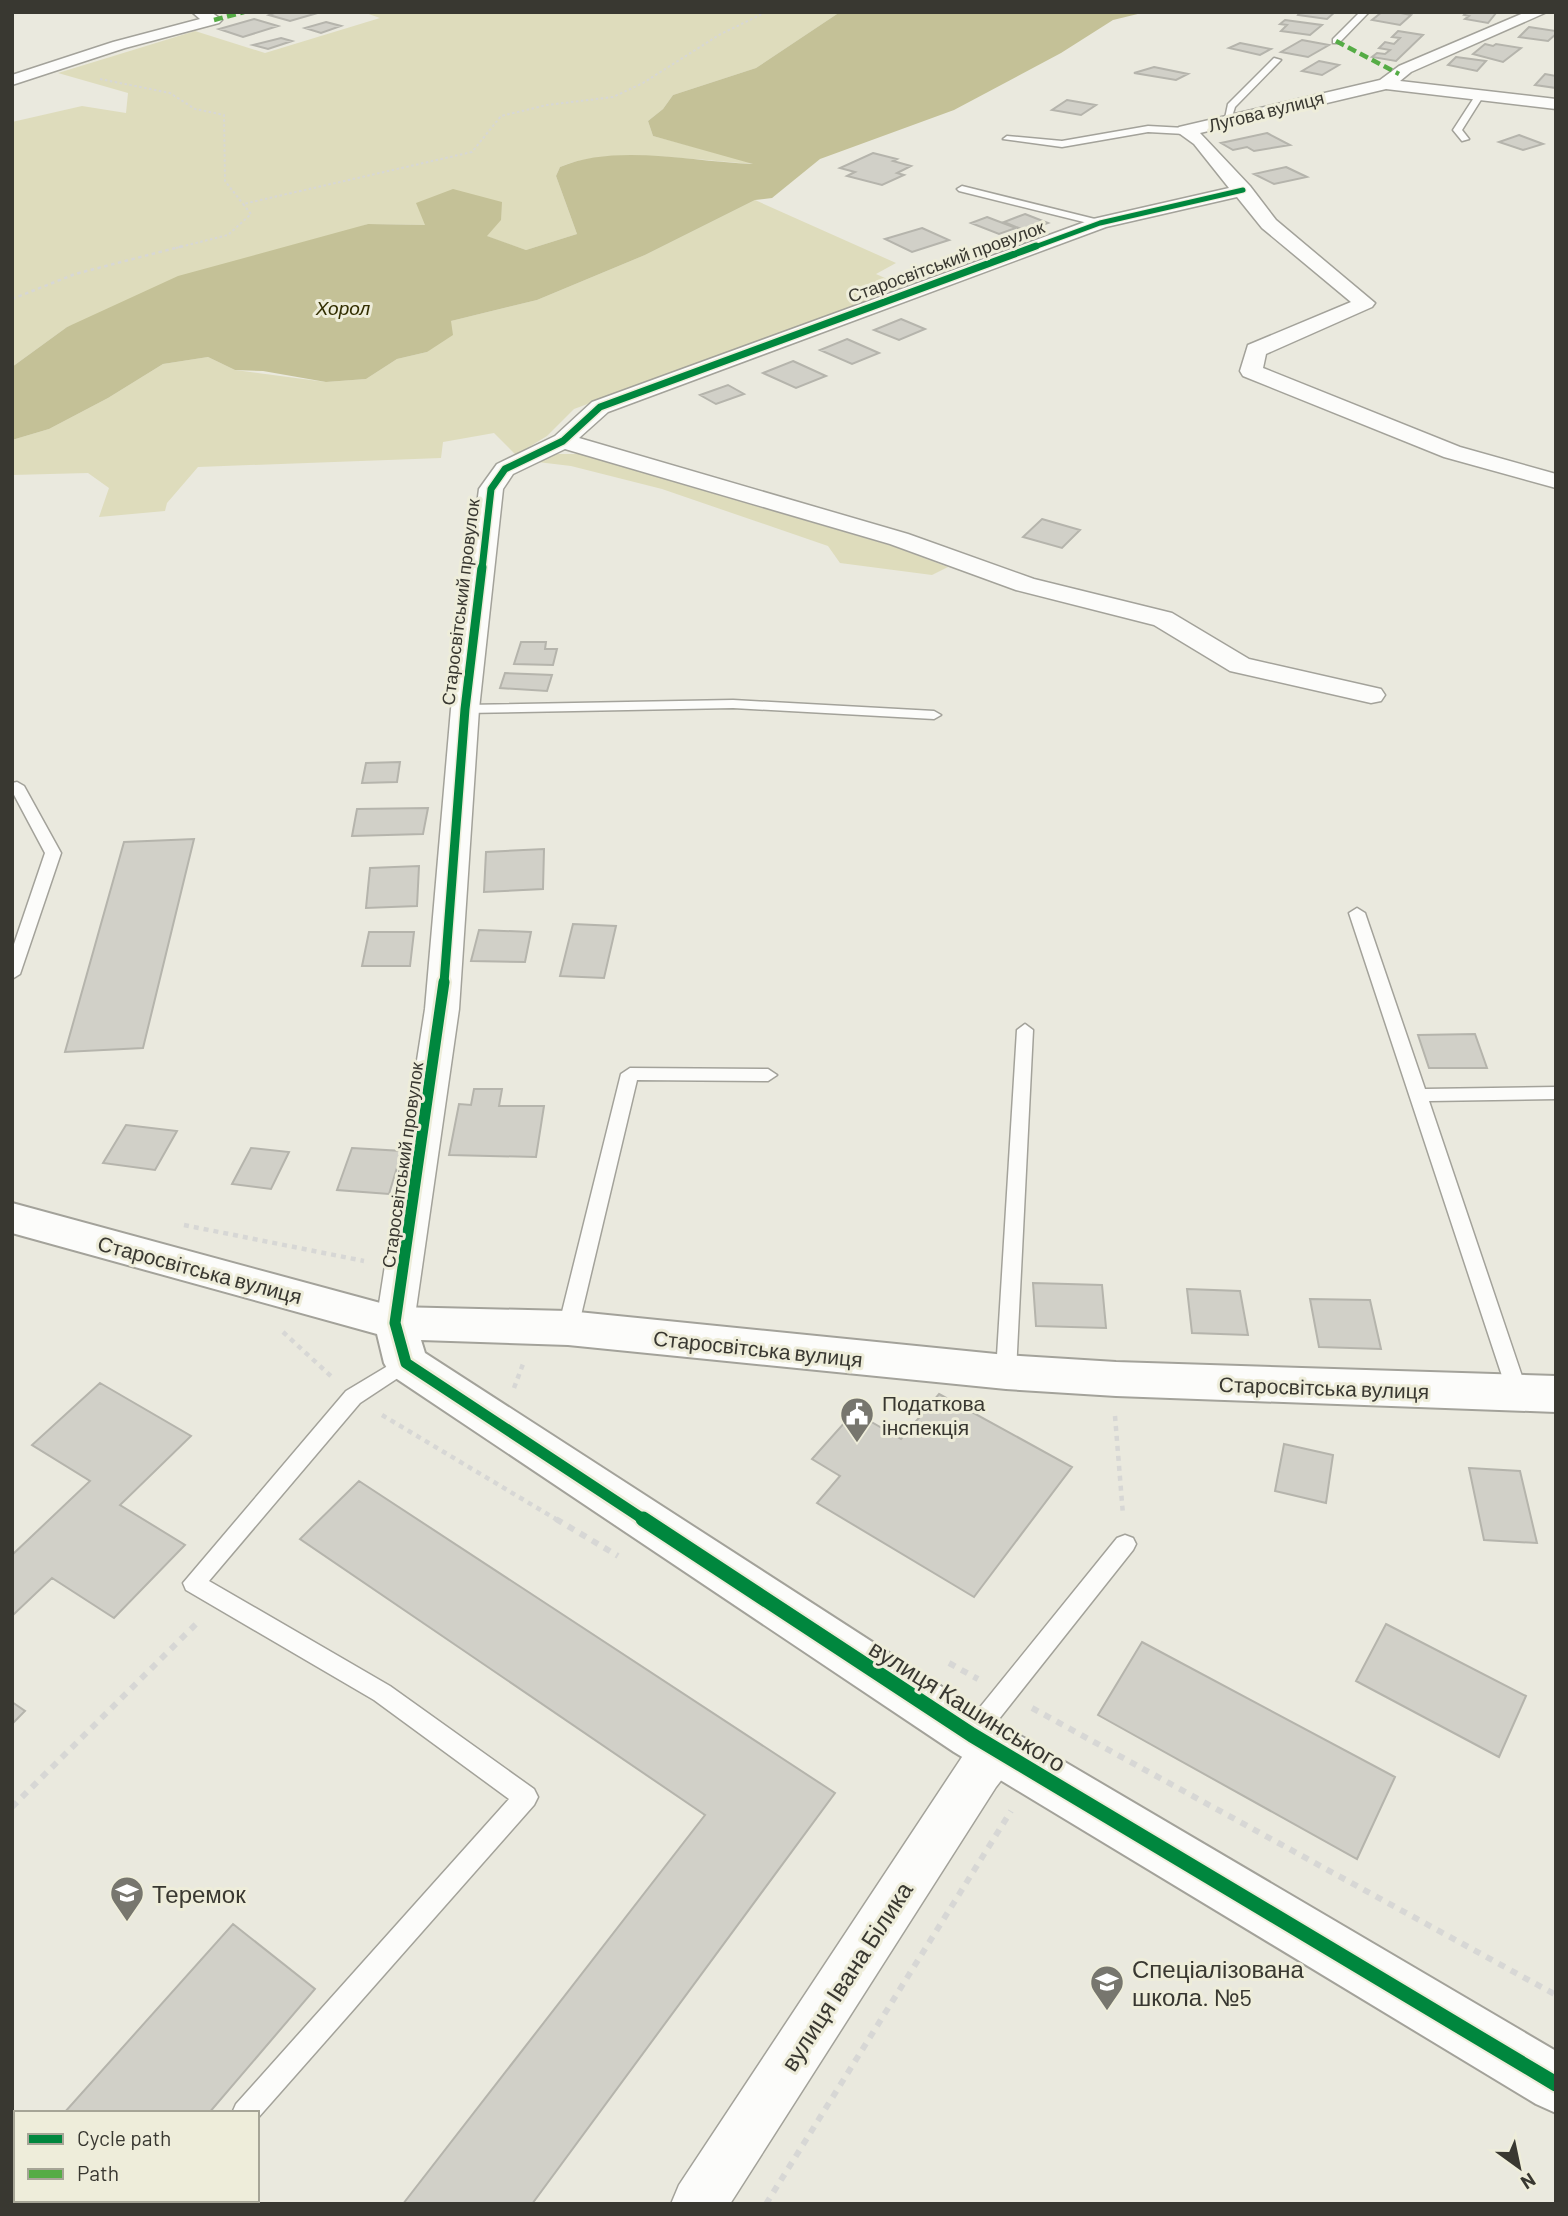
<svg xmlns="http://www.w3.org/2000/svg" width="1568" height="2216" viewBox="0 0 1568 2216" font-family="Barlow,sans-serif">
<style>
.green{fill:#dedcbc}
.water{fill:#c4c197}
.building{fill:#d1d0c8;stroke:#b5b4ac;stroke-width:2}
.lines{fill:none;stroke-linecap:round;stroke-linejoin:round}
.lane-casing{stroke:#a3a29a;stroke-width:3}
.street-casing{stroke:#a3a29a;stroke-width:3}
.secondary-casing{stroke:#a3a29a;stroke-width:4}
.path-far3{stroke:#d7d7d5;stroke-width:2;stroke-dasharray:2.5 2.5;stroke-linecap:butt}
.path-far2{stroke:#d7d7d5;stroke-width:2.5;stroke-dasharray:3.5 3.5;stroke-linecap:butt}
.path-far1{stroke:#d7d7d5;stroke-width:4.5;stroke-dasharray:5 5;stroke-linecap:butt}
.path{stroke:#d7d7d5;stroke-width:6;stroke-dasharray:7 7;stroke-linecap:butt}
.lane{fill:#fcfcfa;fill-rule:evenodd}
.street{fill:#fcfcfa;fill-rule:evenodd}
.secondary{fill:#fcfcfa;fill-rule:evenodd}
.quiet{stroke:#55ac45;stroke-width:4.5;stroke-dasharray:9 4.5;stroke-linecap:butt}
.cycleway-far4-casing{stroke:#eeedda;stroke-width:7}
.cycleway-far3-casing{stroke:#eeedda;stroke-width:10}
.cycleway-far2-casing{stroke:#eeedda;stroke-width:12}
.cycleway-far1-casing{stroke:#eeedda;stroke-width:16}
.cycleway-casing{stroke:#eeedda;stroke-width:19}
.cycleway-far4{stroke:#00873e;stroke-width:5}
.cycleway-far3{stroke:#00873e;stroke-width:7}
.cycleway-far2{stroke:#00873e;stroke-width:9}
.cycleway-far1{stroke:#00873e;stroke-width:11}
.cycleway{stroke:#00873e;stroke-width:15}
.labels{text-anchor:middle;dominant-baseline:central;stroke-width:6;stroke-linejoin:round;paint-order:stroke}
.far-street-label{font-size:18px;fill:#393831;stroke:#eeedda}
.far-water-label{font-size:19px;font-style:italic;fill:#322e00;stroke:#eeedda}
.street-label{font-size:21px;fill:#393831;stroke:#eeedda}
.poi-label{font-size:21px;fill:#393831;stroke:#eeedda;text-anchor:start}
.near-street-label{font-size:24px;fill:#393831;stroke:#eeedda}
.near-poi-label{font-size:24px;fill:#393831;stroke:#eeedda;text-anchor:start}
</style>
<rect width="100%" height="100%" fill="#eae9de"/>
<path class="green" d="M363,12H840L756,68L673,95L663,109L648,121L653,136L758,164C701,162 612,145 560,167L556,176L577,234L526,250L486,236L425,225L368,224L67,327L12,367V122L82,106L126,113L128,93L58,73L195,31L265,53L380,18Z
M755,200L896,263L876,274L905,287L574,409L547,436L524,450L532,454H579L892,546L948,567L932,575L840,563L828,546L662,489L571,466L521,460L494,433L443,442L441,458L198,467L167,503L165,511L99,517L109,488L88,473L12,475V440L49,429L108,398L163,364L208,357L235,370L326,382L366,379L397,359L427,352L451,321L537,300L645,255Z"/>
<path class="water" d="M840,12H1146L1113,20L1061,53L954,110L820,159L772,198L755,200L645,255L537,300L451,321L453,335L427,352L397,359L366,379L326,382L263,371L235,370L208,357L163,364L108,398L49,429L12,440V367L67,327L178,276L368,224L425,225L416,203L453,189L502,202L501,220L487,236L526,250L577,234L556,176L560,167C616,143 693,162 753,164L653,136L648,121L663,109L673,95L756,68Z"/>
<path class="building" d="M277,12H321L290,21L269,15Z
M1300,12H1335L1327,19L1298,15Z
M1382,12H1396L1411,15L1400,25L1372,20Z
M1467,12H1490L1496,13L1488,23L1465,19L1469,16L1464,15Z
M254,19L278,26L243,37L219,29Z
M1285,20L1322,25L1310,35L1281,31L1287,25L1280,24Z
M326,22L341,26L321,33L305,28Z
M1529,27L1556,31V34L1548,41L1519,37Z
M1398,31L1423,35L1396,61L1372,57L1377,53L1385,54L1390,50L1379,48L1385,42L1394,44L1400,38L1392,37Z
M281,38L292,41L268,49L253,45Z
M1302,40L1329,45L1308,57L1281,52Z
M1240,43L1271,49L1260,55L1229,48Z
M1485,44L1493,46L1496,44L1521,48L1503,62L1473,54Z
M1456,57L1486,61L1477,71L1448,65Z
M1319,61L1339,65L1322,75L1302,71Z
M1154,67L1188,74L1176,80L1134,73Z
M1545,74L1556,76V88L1535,85Z
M1067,100L1096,105L1081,115L1052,110Z
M1267,133L1290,145L1254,151L1247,147L1233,150L1221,143Z
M1519,135L1543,144L1523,150L1499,142Z
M873,153L897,159L893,161L911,166L897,173L904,175L882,185L847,176L855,172L840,168Z
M1286,167L1307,177L1274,184L1254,174Z
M1025,214L1048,223L1026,231L1004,222Z
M987,217L1016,228L999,234L971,223Z
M922,228L949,240L912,252L885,239Z
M901,319L925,329L899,340L874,330Z
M847,339L879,353L852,364L820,350Z
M793,361L826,376L796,388L763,373Z
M728,385L744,394L716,404L700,395Z
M1042,519L1080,530L1062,548L1023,537Z
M521,642H546L545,649H557L553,665L514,664Z
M505,673L552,675L547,691L500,688Z
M400,762L397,782L362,783L366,763Z
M428,808L423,834L352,836L357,809Z
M194,839L143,1048L65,1052L124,842Z
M544,849L543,889L484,892L486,852Z
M419,866L417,906L366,908L370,868Z
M573,924L616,926L604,978L560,976Z
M479,930L531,932L525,962L471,961Z
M369,932H414L410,966H362Z
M1475,1034L1487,1068H1429L1418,1035Z
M474,1089H502L499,1106H544L536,1157L449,1155L459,1104L471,1105Z
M126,1125L177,1131L155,1170L103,1163Z
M251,1148L289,1152L271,1189L232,1184Z
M352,1148L402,1151L389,1194L337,1190Z
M1033,1283L1102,1285L1106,1328L1036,1326Z
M1187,1289L1240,1291L1248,1335L1192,1333Z
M1310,1299L1370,1300L1381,1349L1319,1347Z
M100,1383L191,1436L120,1505L185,1545L114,1618L52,1578L12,1616V1555L90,1481L32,1445Z
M939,1394L1072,1467L974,1597L817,1503L840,1476L812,1459L854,1412L901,1439Z
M1284,1444L1333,1455L1326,1503L1275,1491Z
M1469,1468L1520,1471L1537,1543L1484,1540Z
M359,1481L835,1793L532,2204H403L705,1815L300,1539Z
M1386,1624L1526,1696L1499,1757L1356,1681Z
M1142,1642L1395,1777L1357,1859L1098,1715Z
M12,1702L25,1711L12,1724Z
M233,1924L315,1989L209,2113H64Z"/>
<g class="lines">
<g class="lane-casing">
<path id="lane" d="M1360,12H1369L1339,43H1333V39Z
M1274,58L1281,60L1235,107L1230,123H1224L1228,104Z
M1477,93L1484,95L1462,130L1469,139L1462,141L1453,130Z
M1148,126L1185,128L1189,131L1185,134L1148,132L1062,147L1003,139L1007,136L1062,141Z
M962,186L1103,221L1105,223L1100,226L959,191L957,189Z
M733,700L934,711L941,715L934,719L733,708L465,713L458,709L465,705Z
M17,782L24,786L61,853L20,974L12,979V950L45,853L12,791V783Z
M1357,908L1365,913L1425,1089L1556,1087V1099L1429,1101L1528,1394L1525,1400L1518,1402L1511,1400L1508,1394L1349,913Z
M1025,1024L1033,1030L1016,1372L1013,1378L1006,1380L999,1378L996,1372L1017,1030Z
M630,1068L768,1069L777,1075L768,1081L637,1080L578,1328L575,1333L568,1336L561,1333L558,1328L621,1074Z
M406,1355L413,1358L416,1363L413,1368L360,1403L209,1581L390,1686L534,1789L538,1797L534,1805L257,2119V2113H232L236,2104L509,1799L374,1700L186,1590L183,1583L346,1391Z
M1125,1535L1133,1538L1136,1544L1133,1550L980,1743L972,1746L964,1743L960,1735L964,1727L1117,1538Z
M152,2200H181L179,2204H150Z"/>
</g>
<g class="street-casing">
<path id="street" d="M192,12H211L222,20L219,23L125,48L12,85V75L113,42L200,19Z
M1526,12H1547L1411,72L1400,81L1556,99V109L1386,89L1200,133L1250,186L1276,220L1375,303L1372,307L1266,354L1263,368L1460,447L1556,474V488L1444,457L1243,376L1240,371L1248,345L1351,302L1262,228L1237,197L1106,227L608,412L579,438L908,534L1034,579L1172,613L1249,659L1381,689L1385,695L1381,701L1371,703L1230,671L1154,625L1016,590L890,544L565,449L513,474L503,489L479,709L459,1009L414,1323L409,1334L395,1338L381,1334L376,1323L425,1009L451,709L479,489L497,464L555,436L592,402L1093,219L1229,188L1194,144L1176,131L1179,127L1380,80L1399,66Z
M997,1728L1013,1735L1020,1750L1013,1765L996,1787L730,2204H671L679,2185L962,1757L981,1735Z"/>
</g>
<g class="secondary-casing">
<path id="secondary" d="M12,1203L395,1307L568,1311L1006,1355L1116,1362L1556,1376V1412L1116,1396L1006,1389L568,1345L421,1340L425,1353L990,1718L1556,2051V2113L1536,2104L954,1752L391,1375L384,1363L377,1334L12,1233Z"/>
</g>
<path class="path-far3" d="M100,79L170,93L195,109L224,115L225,181L243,204
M176,248L228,235L251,214L243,204L472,152L501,116L547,105L613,97L643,83L719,35L766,12"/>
<path class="path-far2" d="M12,299L75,274L183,246"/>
<path class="path-far1" d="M184,1225L364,1261
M283,1332L333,1378
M514,1388L523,1364
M382,1415L559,1521
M1115,1416L1123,1515"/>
<path class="path" d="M556,1519L618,1556
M949,1663L978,1679
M1032,1708L1556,1995
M12,1807L200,1620
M766,2204L1011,1811"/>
<use href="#lane" class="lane"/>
<use href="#street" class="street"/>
<use href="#secondary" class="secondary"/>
<path class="quiet" d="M214,20L244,12
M1336,41L1399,74"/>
<g class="cycleway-far4-casing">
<path id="cycleway-far4" d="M1032,248L1100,223L1243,190"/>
</g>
<g class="cycleway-far3-casing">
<path id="cycleway-far3" d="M482,569L491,489L505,469L563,441L600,407L1036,246"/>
</g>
<g class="cycleway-far2-casing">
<path id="cycleway-far2" d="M444,983L465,709L482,567"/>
</g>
<g class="cycleway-far1-casing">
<path id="cycleway-far1" d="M444,982L395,1323L406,1363L646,1521"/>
</g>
<g class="cycleway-casing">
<path id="cycleway" d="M643,1519L972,1735L1556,2084"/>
</g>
<use href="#cycleway-far4" class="cycleway-far4"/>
<use href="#cycleway-far3" class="cycleway-far3"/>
<use href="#cycleway-far2" class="cycleway-far2"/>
<use href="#cycleway-far1" class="cycleway-far1"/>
<use href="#cycleway" class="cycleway"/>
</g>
<defs>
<g id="civic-pin" transform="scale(1.75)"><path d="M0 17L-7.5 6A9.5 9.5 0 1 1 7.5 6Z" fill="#77766e" stroke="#eeedda"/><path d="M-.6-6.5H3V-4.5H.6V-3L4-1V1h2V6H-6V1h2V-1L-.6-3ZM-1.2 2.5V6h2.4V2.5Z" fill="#fff"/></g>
<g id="school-pin" transform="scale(1.75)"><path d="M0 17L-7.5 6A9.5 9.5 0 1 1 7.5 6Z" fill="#77766e" stroke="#eeedda"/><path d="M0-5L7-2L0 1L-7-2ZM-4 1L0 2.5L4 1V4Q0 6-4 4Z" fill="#fff"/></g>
</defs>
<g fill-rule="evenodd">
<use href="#civic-pin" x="857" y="1414"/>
<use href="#school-pin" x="127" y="1893"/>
<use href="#school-pin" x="1107" y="1982"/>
</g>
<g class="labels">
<g class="far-street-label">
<text transform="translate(1266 111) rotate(-14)">Лугова вулиця</text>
<text transform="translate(946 261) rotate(-20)">Старосвітський провулок</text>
<text transform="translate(460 602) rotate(-83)">Старосвітський провулок</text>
<text transform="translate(402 1165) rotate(-82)">Старосвітський провулок</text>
</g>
<g class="far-water-label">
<text x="343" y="307">Хорол</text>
</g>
<g class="street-label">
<text transform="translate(200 1269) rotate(15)">Старосвітська вулиця</text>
<text transform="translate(758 1348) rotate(6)">Старосвітська вулиця</text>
<text transform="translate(1324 1387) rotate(2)">Старосвітська вулиця</text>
</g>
<g class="poi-label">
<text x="882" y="1402">Податкова<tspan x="882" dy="24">інспекція</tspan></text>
</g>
<g class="near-street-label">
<text transform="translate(968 1705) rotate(32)">вулиця Кашинського</text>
<text transform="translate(846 1976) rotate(-57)">вулиця Івана Білика</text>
</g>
<g class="near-poi-label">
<text x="152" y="1893">Теремок</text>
<text x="1132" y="1968">Спеціалізована<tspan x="1132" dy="28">школа. №5</tspan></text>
</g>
</g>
<rect width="1568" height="2216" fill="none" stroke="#393831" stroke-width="28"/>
<rect x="14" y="2111" width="245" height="91" fill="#eeedda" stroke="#a6a596" stroke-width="2"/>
<rect x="28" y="2134" width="35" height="10" fill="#00873e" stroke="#a6a596" stroke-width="2"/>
<text x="77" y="2146" font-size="21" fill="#393831">Cycle path</text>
<rect x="28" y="2169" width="35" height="10" fill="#55ac45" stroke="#a6a596" stroke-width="2"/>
<text x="77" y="2181" font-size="21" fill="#393831">Path</text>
<g transform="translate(1519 2167) rotate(147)" stroke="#eeedda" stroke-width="5" paint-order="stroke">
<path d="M0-5L12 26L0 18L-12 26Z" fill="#393831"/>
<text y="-10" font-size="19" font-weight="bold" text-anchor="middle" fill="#393831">N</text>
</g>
</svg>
